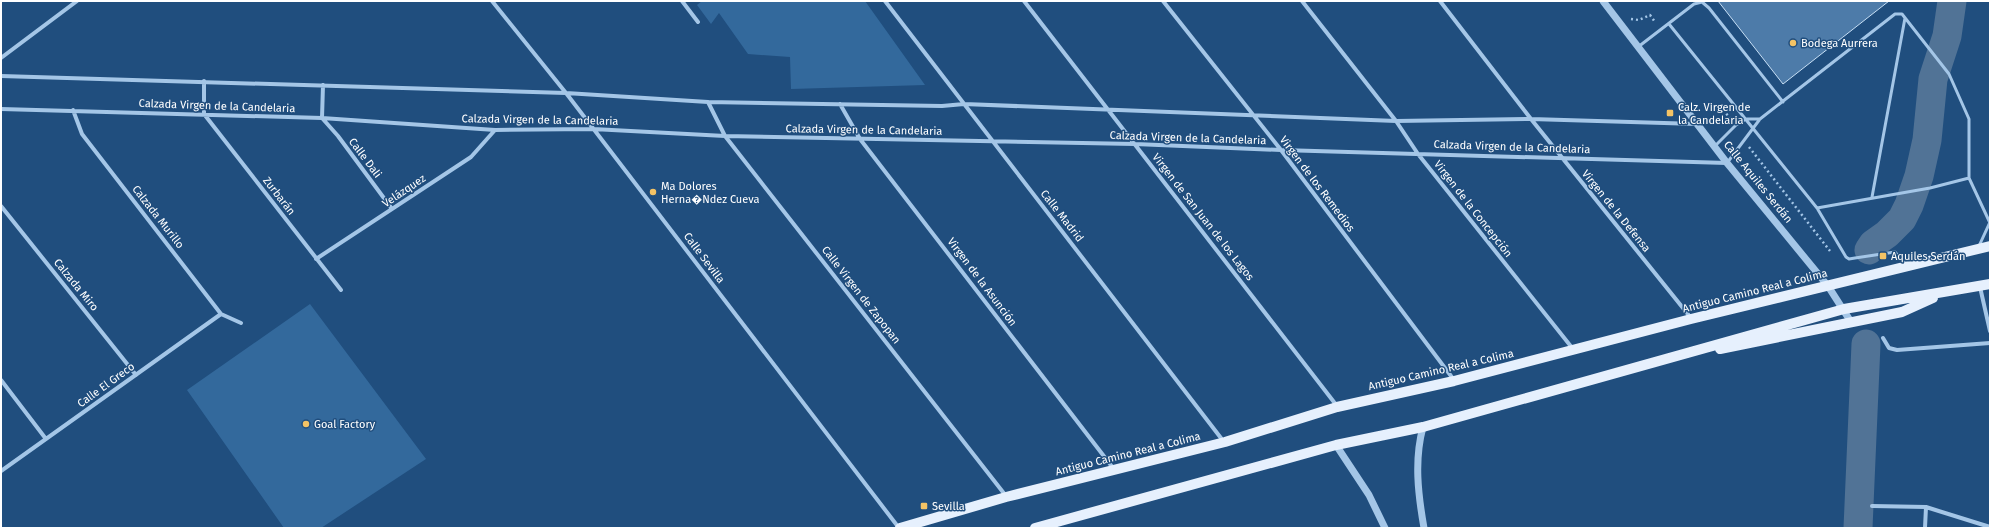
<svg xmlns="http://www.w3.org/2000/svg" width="1991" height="529" viewBox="0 0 1991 529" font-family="'Fira Sans',sans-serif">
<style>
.green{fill:#33699c}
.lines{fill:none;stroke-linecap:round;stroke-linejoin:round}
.river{stroke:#517396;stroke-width:29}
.building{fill:#4d7ba9;stroke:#c7dff5}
.path{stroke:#a4c6e7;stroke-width:2.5;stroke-dasharray:2 3;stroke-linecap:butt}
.service{stroke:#a4c6e7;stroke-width:3}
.minor{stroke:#a4c6e7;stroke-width:4}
.tertiary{stroke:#a4c6e7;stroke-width:7}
.primary{stroke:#e6f0fd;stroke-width:10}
.poi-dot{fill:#f4c365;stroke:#204e7e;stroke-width:1.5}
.labels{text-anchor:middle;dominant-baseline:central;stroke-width:3;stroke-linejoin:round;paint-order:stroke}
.poi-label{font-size:11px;fill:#fff;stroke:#204e7e;text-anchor:start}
.street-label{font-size:11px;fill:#fff;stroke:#204e7e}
</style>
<rect width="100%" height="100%" fill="#204e7e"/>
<path class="green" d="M702,1H865L925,85L791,89L790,57L748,54L719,13L711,24L697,5Z
M310,304L426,459L321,528H284L187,390Z"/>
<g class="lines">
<path class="river" d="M1869,250L1873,244L1887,234L1902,219L1909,205L1919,176L1927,140L1933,79L1947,36L1952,1
M1858,528L1866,344"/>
</g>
<path class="building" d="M1718,1H1889L1783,84Z"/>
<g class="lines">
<path class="path" d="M1631,19L1639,20L1650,15L1655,22
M1723,110L1730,118
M1749,147L1830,251"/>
<path class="service" d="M1669,24L1817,208L1846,257L1849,259L1855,258L1895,252L1905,264
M1638,47L1694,4L1702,2L1709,8L1783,102
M1715,146L1736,125L1746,119H1760
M1727,163L1760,119L1895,14H1902L1949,74L1969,119V178L1990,223
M1872,197L1905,18
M1817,208L1930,188L1969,178
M1979,246L1990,222"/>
<path class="minor" d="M492,1L566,93L899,528
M682,1L698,22
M885,1L1224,442
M1024,1L1337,406
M1163,1L1281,150L1454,380
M1302,1L1396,121L1418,154L1573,349
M1440,1L1531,119L1691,318
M1,58L77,1
M1,76L566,93L708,102L942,106L964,104L1396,121L1531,119L1697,124
M204,81V114L341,290
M323,85L322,118L338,136L392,209
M708,102L725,136L1006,496
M840,104L860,139L1113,468
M1,109L322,118L495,130L593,129L725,136L1135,144L1281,150L1727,163
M73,110L82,134L221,314L241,323
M1,206L136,375
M316,259L471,157L495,130
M1980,287L1990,331
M1883,338L1889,348L1897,350L1990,343
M1,380L46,439
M1,471L221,314
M1872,506L1926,507
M1925,528L1926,507L1990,527"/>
<path class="tertiary" d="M1603,1L1727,163L1828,286L1851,322
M1423,427C1414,460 1418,494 1424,528
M1336,445L1369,495L1385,528"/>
<path class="primary" d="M1720,349L1902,312L1933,298
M900,528L1006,497L1225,442L1337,407L1454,381L1691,319L1990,246
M1035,528L1336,445L1423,427L1844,309L1990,284"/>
</g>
<g class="poi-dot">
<circle cx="1793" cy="43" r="4"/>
<rect x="1666" y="109" width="8" height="8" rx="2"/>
<circle cx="653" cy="192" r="4"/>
<rect x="1879" y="252" width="8" height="8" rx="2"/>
<circle cx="306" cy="424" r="4"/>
<rect x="920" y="502" width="8" height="8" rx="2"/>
</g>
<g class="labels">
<g class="poi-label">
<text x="1801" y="43">Bodega Aurrera</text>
<text x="1678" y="107">Calz. Virgen de<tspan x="1678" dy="13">la Candelaria</tspan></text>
<text x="661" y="186">Ma Dolores<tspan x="661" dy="13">Herna�Ndez Cueva</tspan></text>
<text x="1891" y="256">Aquiles Serdán</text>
<text x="314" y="424">Goal Factory</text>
<text x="932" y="506">Sevilla</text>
</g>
<g class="street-label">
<text transform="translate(217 106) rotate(2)">Calzada Virgen de la Candelaria</text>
<text transform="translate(540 120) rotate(1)">Calzada Virgen de la Candelaria</text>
<text transform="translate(864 130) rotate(1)">Calzada Virgen de la Candelaria</text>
<text transform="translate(1188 138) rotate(2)">Calzada Virgen de la Candelaria</text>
<text transform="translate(1512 147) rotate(2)">Calzada Virgen de la Candelaria</text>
<text transform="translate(365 158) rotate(53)">Calle Dali</text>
<text transform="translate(1758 182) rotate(51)">Calle Aquiles Serdán</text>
<text transform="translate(1317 184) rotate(53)">Virgen de los Remedios</text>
<text transform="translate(404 191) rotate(-34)">Velázquez</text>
<text transform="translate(279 196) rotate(52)">Zurbarán</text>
<text transform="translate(1473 209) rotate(52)">Virgen de la Concepción</text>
<text transform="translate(1616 211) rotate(51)">Virgen de la Defensa</text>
<text transform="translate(1062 216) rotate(52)">Calle Madrid</text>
<text transform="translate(158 217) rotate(52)">Calzada Murillo</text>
<text transform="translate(1203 217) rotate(52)">Virgen de San Juan de los Lagos</text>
<text transform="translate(704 258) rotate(53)">Calle Sevilla</text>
<text transform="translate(982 282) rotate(53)">Virgen de la Asunción</text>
<text transform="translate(76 285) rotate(51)">Calzada Miro</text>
<text transform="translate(1755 291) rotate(-14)">Antiguo Camino Real a Colima</text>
<text transform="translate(861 295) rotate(52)">Calle Virgen de Zapopan</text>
<text transform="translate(1441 370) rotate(-13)">Antiguo Camino Real a Colima</text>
<text transform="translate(106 385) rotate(-36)">Calle El Greco</text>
<text transform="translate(1128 454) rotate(-14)">Antiguo Camino Real a Colima</text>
</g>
</g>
<rect width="1991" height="529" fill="none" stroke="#ffffff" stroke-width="4"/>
</svg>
